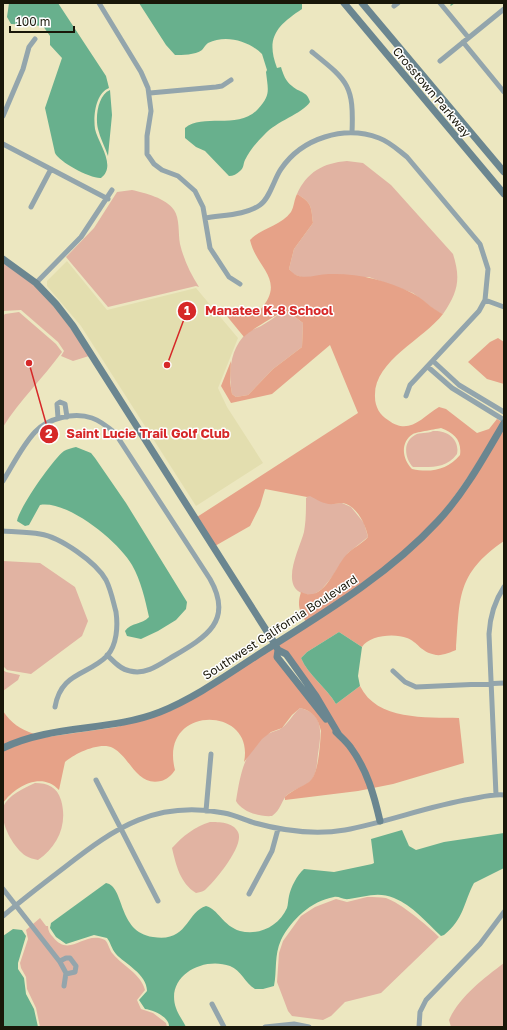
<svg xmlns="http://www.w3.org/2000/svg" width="507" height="1030" viewBox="0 0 507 1030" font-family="'Golos Text',sans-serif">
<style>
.built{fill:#e3deaf}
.green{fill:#e1b3a2}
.forest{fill:#e6a288;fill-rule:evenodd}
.water{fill:#68b08d}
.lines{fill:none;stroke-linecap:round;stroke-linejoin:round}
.stream{stroke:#68b08d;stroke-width:1.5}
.street{stroke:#93a5ac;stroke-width:5}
.secondary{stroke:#6b8690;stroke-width:7}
.labels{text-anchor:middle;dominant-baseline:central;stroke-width:3;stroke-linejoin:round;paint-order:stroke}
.street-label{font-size:12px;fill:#191709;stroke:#fff}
.leader{fill:none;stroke:#d62828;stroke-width:1.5}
.callout-dot{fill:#d62828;stroke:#fff;stroke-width:1.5}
.mark-label{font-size:12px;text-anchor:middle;font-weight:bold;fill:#fff}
.callout-label{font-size:13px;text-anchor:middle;font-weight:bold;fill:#d62828;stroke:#fff;stroke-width:3;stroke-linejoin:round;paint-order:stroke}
</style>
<rect width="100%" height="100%" fill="#ece7c0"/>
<path class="built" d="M67,261L107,310L196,288L238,338L218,388L227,407L263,463L196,506L81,326L47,286V281Z"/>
<path class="green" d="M347,161L363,163L391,185L453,254C461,279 458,292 443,314L436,311L413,293L369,277H301L293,274L289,269L294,249L313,223C311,206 312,203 297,194C307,172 323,163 347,161Z
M132,190C145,193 166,198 174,210C180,219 178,233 180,244C184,260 190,273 199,287L196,286L108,307L66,257L94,228L117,192Z
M3,262C14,270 26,277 35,286C57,307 73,331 89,356L73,361L61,356L64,351L58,342L21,310L3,311Z
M19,312L56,344L62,352C43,378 20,400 3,427V316L5,314Z
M282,312L291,314L303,323L302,347L273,369L248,395L236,397L232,394C228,373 230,348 247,333C250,330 257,328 261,326C268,322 275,317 282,312Z
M433,431C447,430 460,439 457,454C446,469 431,467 413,467C405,459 402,442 415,435C420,432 427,434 433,431Z
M310,495L333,504L342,503L351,507L364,523L368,537L348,553L332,577L322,589L313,595C275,594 299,551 304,532C306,521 306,510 306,498Z
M3,561L40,563L75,587L88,621L82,636L31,674L7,670L3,666Z
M3,670L6,672L20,675L18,680L3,691Z
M300,708C325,714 321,734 318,754C317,762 317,771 313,778C308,787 294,788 287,795C281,801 281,810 272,816C260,817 242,812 236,801C240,776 244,750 266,735C272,731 279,731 283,727C290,721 293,714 300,708Z
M35,783C48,783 57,787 61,800C68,824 58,846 38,860C34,859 29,858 26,856C13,847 0,824 3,807C8,795 24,788 35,783Z
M210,822C219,822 233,822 238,832C245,845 215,881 205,890C202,892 199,892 196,893C180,883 176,865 172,848C183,836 194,827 210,822Z
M367,897C374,897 380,897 386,898C401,903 428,926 439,937L381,993L345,1002L331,1016L323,1020L292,1016L288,1011L277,982L279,953L283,941L301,916L315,907L336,899L347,902Z
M40,918L46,926H48C48,931 50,934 53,937C70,959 84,930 105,940C109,944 109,950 113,954C123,966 141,974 145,990L137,1000L141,1009L153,1013L166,1023L167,1027H40L36,1008L27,989L26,977L21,968L20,963L28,939L26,930Z
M504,963V1027H451L449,1020C459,997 484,978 504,963Z"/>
<path class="forest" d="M297,194C312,203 311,206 313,223L294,249L289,269C300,283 314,274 329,274C357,273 387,280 412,293C423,298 431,309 443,314C423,340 373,361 375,397C375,407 380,415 388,420C409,436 421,418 439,407L446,409L477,433L489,429L497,419L502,422C482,455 462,489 437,518C402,561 352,591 306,622C299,610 297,605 301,592C325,604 335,565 348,553C354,547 362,544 368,537C366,525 357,506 343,503C340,503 337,504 334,504C324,505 318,500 310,496L307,497L265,489L260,506L250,526L215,546L197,517L358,413L330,345L272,394L231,403L221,386L231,361L230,382L232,394L236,397L248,395L273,369L302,347L303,323L291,314L282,312C272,318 249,331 244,337L226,315L260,310C287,280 256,268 250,240C261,228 281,226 291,212C294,207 294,200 297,194ZM441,428C454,433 462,440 460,455C448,470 430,473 412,469C402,459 400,442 413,434C417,432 437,429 441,428Z
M498,338L504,342V384L487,379L468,362L490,342Z
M504,427V541C456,574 460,598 456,650C451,652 442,656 436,655C420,652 418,642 407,638C395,633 369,635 362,647L339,632L307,652L301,658C308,675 326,687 336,704L360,686C377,721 426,717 459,718L464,763L393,784L358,791L285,800V797C292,790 302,787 309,782C319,775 320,743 321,731C318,718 313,711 300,708L292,715L282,728L271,732L262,739L244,762C256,705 158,704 175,770C172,775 166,780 161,781C137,787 130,757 113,748C100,741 74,754 65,762L59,790C42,771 15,786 3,803V751L33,739L117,727L173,710L274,648L303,691L316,699L278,645L333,610L440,522Z
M3,711C11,723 20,729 34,734L3,746Z"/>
<path class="water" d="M9,3H58L106,76L109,88C96,93 93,115 95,129C98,143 117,166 101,178C91,179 59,162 55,153L45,108L62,58L50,45V36L43,26L11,24L7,17Z
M139,3H302V9C278,25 265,37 277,68L281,67C283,74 286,82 292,86C300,93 307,91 310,102C302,114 276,121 264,135C257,142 250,150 245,160C243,164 244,168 240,171C237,174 233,176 229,176L205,151L196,147L185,138V128C203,113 239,130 258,109C271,95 268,90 266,72L267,70L262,54C249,41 226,34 208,43C205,45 204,48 202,50C195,55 182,55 175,55L166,45Z
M110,90L112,115L108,156C105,147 100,138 98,129C95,117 98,95 110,90Z
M76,447L91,453L95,458L126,503L187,602L186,609L176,620L158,631L141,639L127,636L125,631C131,622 142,625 149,617C145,599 141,581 132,565C119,542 68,500 40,505L29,525L25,526L17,521C19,508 53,459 64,451C67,449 72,448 76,447Z
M339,632L362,647L358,676L360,686L336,704C326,687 308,675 301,658L307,652Z
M402,830L409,846L416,850L444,842L504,833V868L474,883C463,904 464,919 444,935L441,936C426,922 413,906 394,898C378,891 364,897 349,899C343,900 339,896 334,897C311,901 291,920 281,940C274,955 277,971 274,986L263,989H255C245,983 241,970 230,966C203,956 165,976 176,1008C178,1014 183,1021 186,1027H169C170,1017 153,1010 145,1009L139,1000L147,991C147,974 125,964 116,954C111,948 111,943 107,938L94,935L66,944L56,937L50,928L51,923L106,883C125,886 117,932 153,937C188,943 186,912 206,906C218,909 223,926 240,931C259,936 279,926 287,908C288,905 288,900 289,896C291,887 297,875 304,869L334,872L372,864L374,863L371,839Z
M13,929L22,930L26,936L18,963V969L24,978L26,994L34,1009L38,1027H3V936Z"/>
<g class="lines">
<path class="stream" d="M451,5L454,3"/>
<path class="street" d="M99,3L141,72L148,88L151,111L147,136V154L154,164L162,170L178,176L195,191L203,207L210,248L229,277L240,284
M440,3L468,37
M394,6L398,3
M463,42L504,92
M312,52C348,81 354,85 352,133
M440,61L504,9
M150,93L216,87L222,86L231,80
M3,116L23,69L29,47L35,39
M3,144L108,199
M31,207L51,169
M206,218C223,215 246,215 260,205C270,198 274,179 281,169C302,138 344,125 379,138C390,142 398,150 407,157L480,244L488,269L485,300L479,311L410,385L406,396
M36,283L81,237L112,190
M485,300L504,307
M433,361L459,385L504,412
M428,367L452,388L504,420
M58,418L57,404L60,402L65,404L67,417
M3,481C13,465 22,446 35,432C48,418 74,412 92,418C101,421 108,427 115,433L210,579C234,621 206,637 172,657C159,665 146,675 130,671C121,670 113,661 107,655
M3,531C15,532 28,532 40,534C60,537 96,562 106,580C111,590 113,601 116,612C118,626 117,645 107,656C87,676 61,672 55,707
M393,671L405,682L416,687L504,683
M96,780L158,901
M496,795L489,634C490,616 494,602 504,587
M206,811L211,754
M3,889L60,962L66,973L64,986
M249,894L272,851L278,829
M3,916C23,899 44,883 65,867C116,827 156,800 224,813C235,815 245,820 255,823C284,831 315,835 345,830C388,822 428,806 471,799C482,797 493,794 504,795
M60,961L66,958H70L76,966L75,972L66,974
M212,1004L224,1027
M265,1027L294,1024L309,1027
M419,1027L420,1012L426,1000L480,944L504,912"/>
<path class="secondary" d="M344,3L504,194
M362,3L504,172
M3,259L36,283L56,304L73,326L275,644L278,650L286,654L316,696L339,735
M278,650L277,657L326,719
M336,732C341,737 347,742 351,748C367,770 374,795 380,821
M3,748C53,724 109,732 160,712C197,697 231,672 264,651C326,612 389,574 438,521C465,492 484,457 504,423"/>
</g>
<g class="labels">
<g class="street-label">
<text transform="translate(432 92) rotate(50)">Crosstown Parkway</text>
<text transform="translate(280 627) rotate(-33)">Southwest California Boulevard</text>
</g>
</g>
<path class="leader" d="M167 365L187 311M29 363L49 434"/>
<g class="callout-dot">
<circle cx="167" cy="365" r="4"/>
<circle cx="29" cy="363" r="4"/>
<circle cx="187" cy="311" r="10"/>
<circle cx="49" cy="434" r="10"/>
</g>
<g class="mark-label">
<text x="187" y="315">1</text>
<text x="49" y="438">2</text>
</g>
<g class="callout-label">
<text x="269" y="315">Manatee K-8 School</text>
<text x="148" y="438">Saint Lucie Trail Golf Club</text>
</g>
<rect width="507" height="1030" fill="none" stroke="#191709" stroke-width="8"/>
<path d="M10 26v6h64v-6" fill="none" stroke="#191709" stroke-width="2"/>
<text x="16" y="26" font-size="12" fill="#191709" stroke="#ffffff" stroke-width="3" paint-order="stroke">100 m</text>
</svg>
